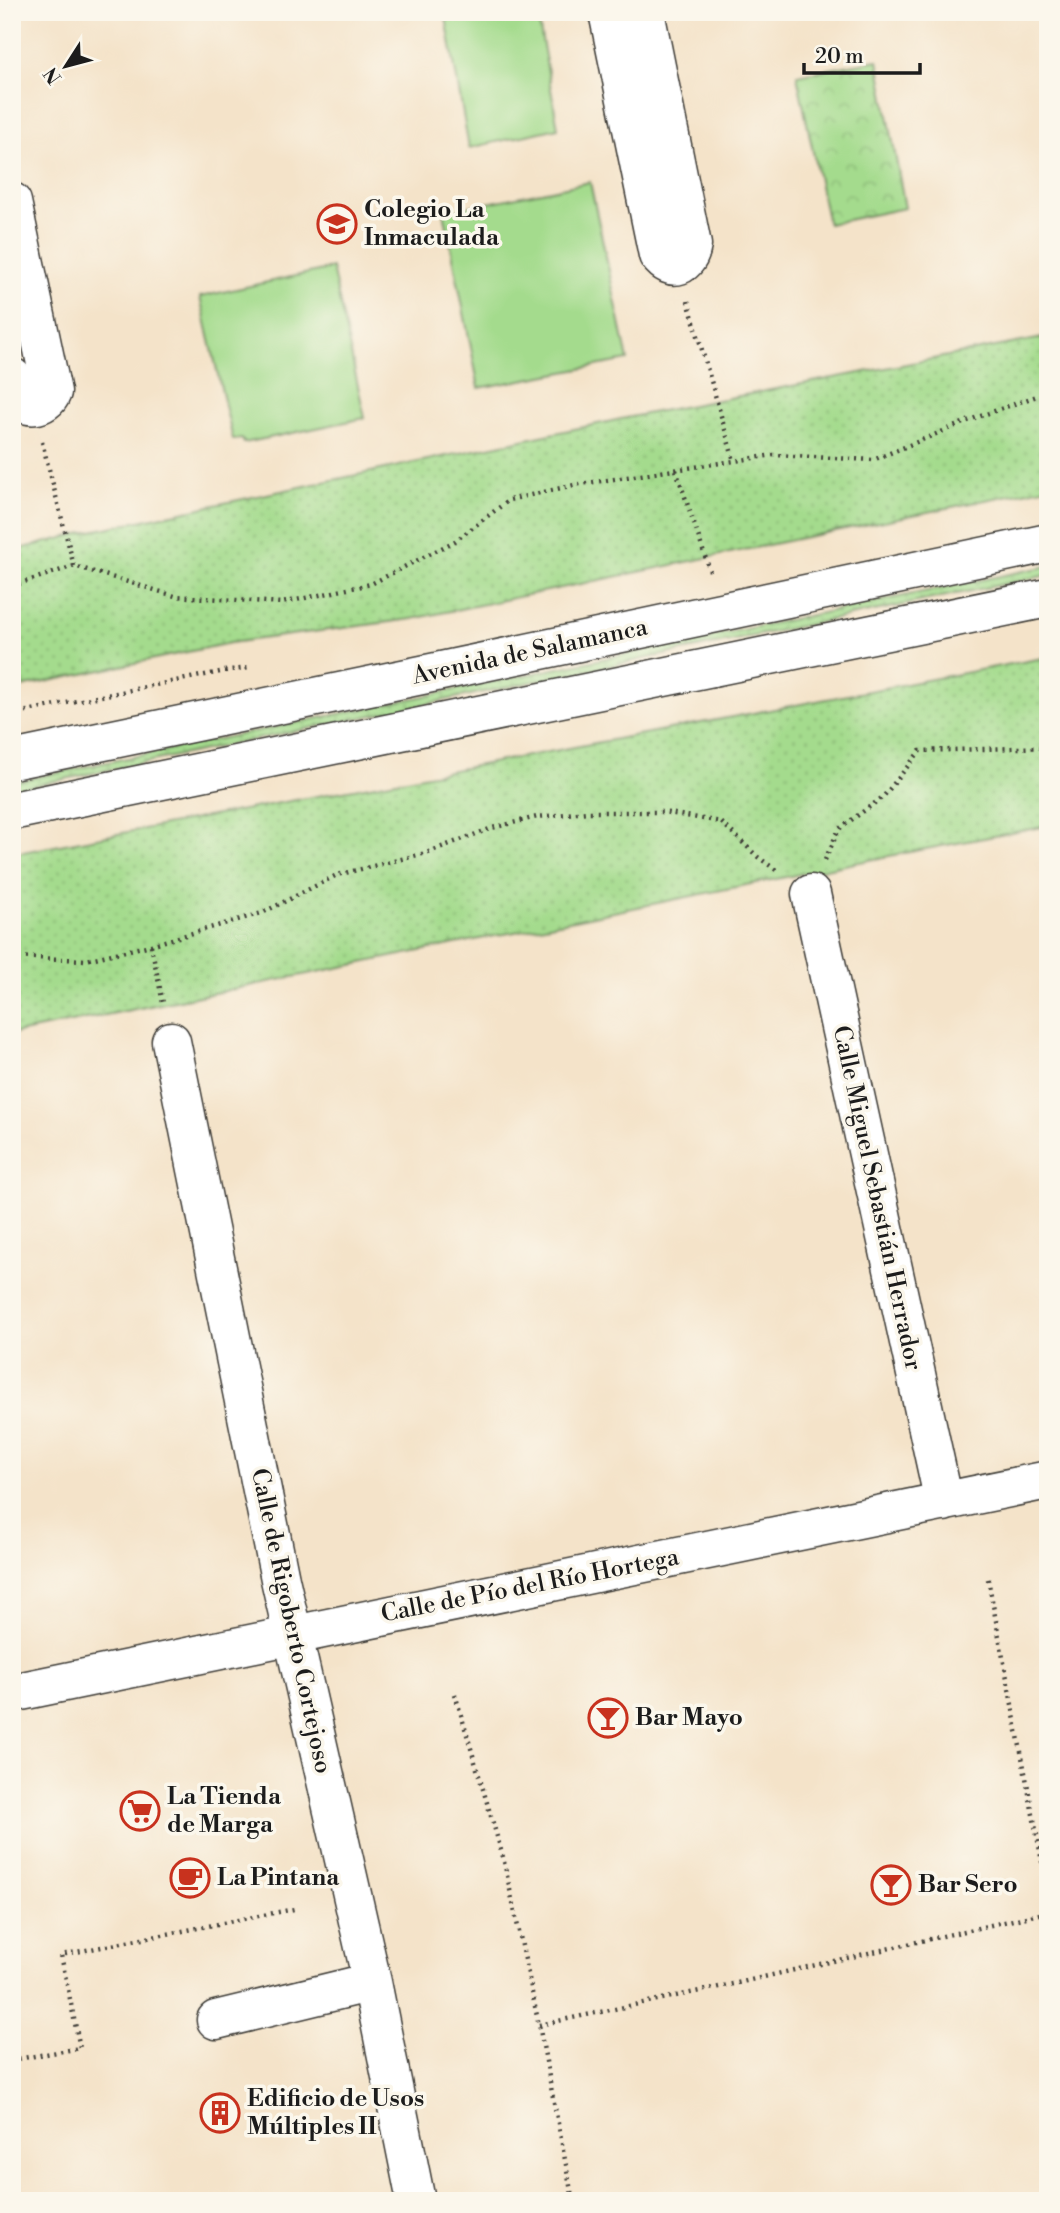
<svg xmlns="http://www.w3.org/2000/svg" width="1060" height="2213" viewBox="0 0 1060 2213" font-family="'Libre Bodoni',serif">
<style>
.grass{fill:#a4db8d;stroke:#607c54;stroke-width:2}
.park{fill:url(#park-crowns);stroke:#607c54;stroke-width:2}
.garden{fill:url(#garden-dots);stroke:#607c54;stroke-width:2}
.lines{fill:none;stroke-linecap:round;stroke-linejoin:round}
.minor-casing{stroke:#3c3a36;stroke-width:41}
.highway-casing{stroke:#3c3a36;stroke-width:41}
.path{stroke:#3c3a36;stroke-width:4.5;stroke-dasharray:2 5;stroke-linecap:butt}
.minor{stroke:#fff;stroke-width:38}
.highway{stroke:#fff;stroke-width:38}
.labels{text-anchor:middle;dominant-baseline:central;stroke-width:7;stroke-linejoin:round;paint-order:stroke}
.poi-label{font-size:24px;font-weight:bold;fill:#1c1c1c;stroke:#fbf7ec;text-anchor:start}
.street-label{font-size:24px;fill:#1c1c1c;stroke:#fbf7ec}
</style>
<defs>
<pattern id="park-crowns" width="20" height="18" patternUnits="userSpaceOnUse" patternTransform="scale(1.75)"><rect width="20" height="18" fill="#a4db8d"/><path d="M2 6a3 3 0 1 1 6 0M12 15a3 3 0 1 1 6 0" fill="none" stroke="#8dbb79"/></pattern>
<pattern id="garden-dots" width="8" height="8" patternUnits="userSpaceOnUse" patternTransform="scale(1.75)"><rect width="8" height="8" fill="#a4db8d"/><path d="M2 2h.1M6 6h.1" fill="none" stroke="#8dbb79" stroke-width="1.8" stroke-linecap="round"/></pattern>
</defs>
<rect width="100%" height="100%" fill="#fbf7ec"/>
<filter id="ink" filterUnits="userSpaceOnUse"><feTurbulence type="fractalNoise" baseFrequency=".0143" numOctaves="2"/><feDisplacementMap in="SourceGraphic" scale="14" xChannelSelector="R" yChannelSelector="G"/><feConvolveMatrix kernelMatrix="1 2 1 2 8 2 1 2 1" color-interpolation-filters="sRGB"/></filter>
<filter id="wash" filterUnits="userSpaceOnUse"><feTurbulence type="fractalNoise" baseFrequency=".00686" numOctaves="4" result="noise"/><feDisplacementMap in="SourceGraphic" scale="28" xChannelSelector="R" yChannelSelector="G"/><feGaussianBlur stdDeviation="1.57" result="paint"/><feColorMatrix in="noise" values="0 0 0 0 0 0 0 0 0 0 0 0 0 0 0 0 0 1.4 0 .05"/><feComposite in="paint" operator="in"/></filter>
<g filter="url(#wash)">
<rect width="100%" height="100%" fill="#f4e3c9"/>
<path class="grass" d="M445,12H537L558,128L469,148Z
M590,182L628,360L479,388L444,212Z
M332,268L365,418L244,443L242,439L233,440L200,297Z"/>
<path class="park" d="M878,60L905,208L828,224L797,75Z"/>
<path class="garden" d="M1048,337V487L412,619L230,643L12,689V551L87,532L645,414Z
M1048,566V575L12,790V782Z
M1048,657V826L899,854L12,1034V854Z"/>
</g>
<g filter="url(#ink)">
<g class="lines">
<g class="minor-casing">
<path id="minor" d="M608,12L658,255C672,274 689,266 692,245L645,12
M12,202L52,392C46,408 23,411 16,394C14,389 13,382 12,377
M811,894L944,1502
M171,1041L280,1579L372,1982L416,2201
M12,1693L1048,1480
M216,2020L372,1982"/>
</g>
<g class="highway-casing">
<path id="highway" d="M12,760C358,690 702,615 1048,543
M12,811L1048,598"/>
</g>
<path class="path" d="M688,301L734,461
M42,442L74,566
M676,470L710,571
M12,586L74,566L175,596L282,603L371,584L455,541L509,500L574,485L774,455L873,460L975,418L1048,392
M12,714L230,670L250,668
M825,860L839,829L883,797L920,751L1048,747
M151,945L163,1003
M12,957L86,960L151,945L262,913L337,875L426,853L492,828L537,817L587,812H663L721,822L758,857L779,872
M988,1579L1048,1893
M455,1694L503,1857L539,2025L573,2201
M539,2025L733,1984L1048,1912
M12,2060L80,2048L61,1955L294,1909"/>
<use href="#minor" class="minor"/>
<use href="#highway" class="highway"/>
</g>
</g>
<defs>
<g id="school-ring" transform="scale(2.0125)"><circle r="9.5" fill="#fbf7ec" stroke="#c8321e" stroke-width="1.5"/><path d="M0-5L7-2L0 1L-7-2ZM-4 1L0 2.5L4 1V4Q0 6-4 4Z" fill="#c8321e"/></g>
<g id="bar-ring" transform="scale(2.0125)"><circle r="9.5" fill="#fbf7ec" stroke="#c8321e" stroke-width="1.5"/><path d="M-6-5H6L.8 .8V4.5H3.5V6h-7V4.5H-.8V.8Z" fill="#c8321e"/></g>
<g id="supermarket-ring" transform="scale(2.0125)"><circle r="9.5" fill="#fbf7ec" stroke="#c8321e" stroke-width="1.5"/><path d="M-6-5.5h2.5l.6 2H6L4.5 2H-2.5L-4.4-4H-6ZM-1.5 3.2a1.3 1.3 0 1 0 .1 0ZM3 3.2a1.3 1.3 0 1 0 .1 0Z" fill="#c8321e"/></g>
<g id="cafe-ring" transform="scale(2.0125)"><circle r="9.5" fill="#fbf7ec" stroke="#c8321e" stroke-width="1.5"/><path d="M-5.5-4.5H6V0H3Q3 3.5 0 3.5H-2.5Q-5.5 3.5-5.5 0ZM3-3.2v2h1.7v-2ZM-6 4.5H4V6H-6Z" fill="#c8321e"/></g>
<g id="building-ring" transform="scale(2.0125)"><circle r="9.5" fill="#fbf7ec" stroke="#c8321e" stroke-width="1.5"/><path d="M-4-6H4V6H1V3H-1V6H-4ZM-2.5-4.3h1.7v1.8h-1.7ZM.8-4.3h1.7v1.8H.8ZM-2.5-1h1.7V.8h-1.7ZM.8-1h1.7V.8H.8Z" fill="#c8321e"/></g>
</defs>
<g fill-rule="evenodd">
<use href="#school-ring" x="337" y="224"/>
<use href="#bar-ring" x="608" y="1718"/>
<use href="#supermarket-ring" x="140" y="1811"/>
<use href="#cafe-ring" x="190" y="1878"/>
<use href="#bar-ring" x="891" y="1885"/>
<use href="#building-ring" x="220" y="2113"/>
</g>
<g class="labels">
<g class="poi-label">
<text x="364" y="210">Colegio La<tspan x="364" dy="28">Inmaculada</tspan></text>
<text x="635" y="1718">Bar Mayo</text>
<text x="167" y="1797">La Tienda<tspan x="167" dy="28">de Marga</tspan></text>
<text x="217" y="1878">La Pintana</text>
<text x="918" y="1885">Bar Sero</text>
<text x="247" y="2099">Edificio de Usos<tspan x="247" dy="28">Múltiples II</tspan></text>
</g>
<g class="street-label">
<text transform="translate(530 652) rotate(-12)">Avenida de Salamanca</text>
<text transform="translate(877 1198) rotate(78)">Calle Miguel Sebastián Herrador</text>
<text transform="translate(530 1586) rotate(-11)">Calle de Pío del Río Hortega</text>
<text transform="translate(291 1621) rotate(78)">Calle de Rigoberto Cortejoso</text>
</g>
</g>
<rect width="1060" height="2213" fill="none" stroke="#fbf7ec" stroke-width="42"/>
<g transform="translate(66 66) rotate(234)" stroke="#fbf7ec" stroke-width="5" paint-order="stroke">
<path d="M0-5L12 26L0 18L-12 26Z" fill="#1c1c1c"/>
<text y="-10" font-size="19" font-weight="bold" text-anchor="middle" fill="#1c1c1c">N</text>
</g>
<path d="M804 63v10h116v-10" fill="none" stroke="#1c1c1c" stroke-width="3.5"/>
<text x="815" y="63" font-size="21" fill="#1c1c1c" stroke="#fbf7ec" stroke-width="5" paint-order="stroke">20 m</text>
</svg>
